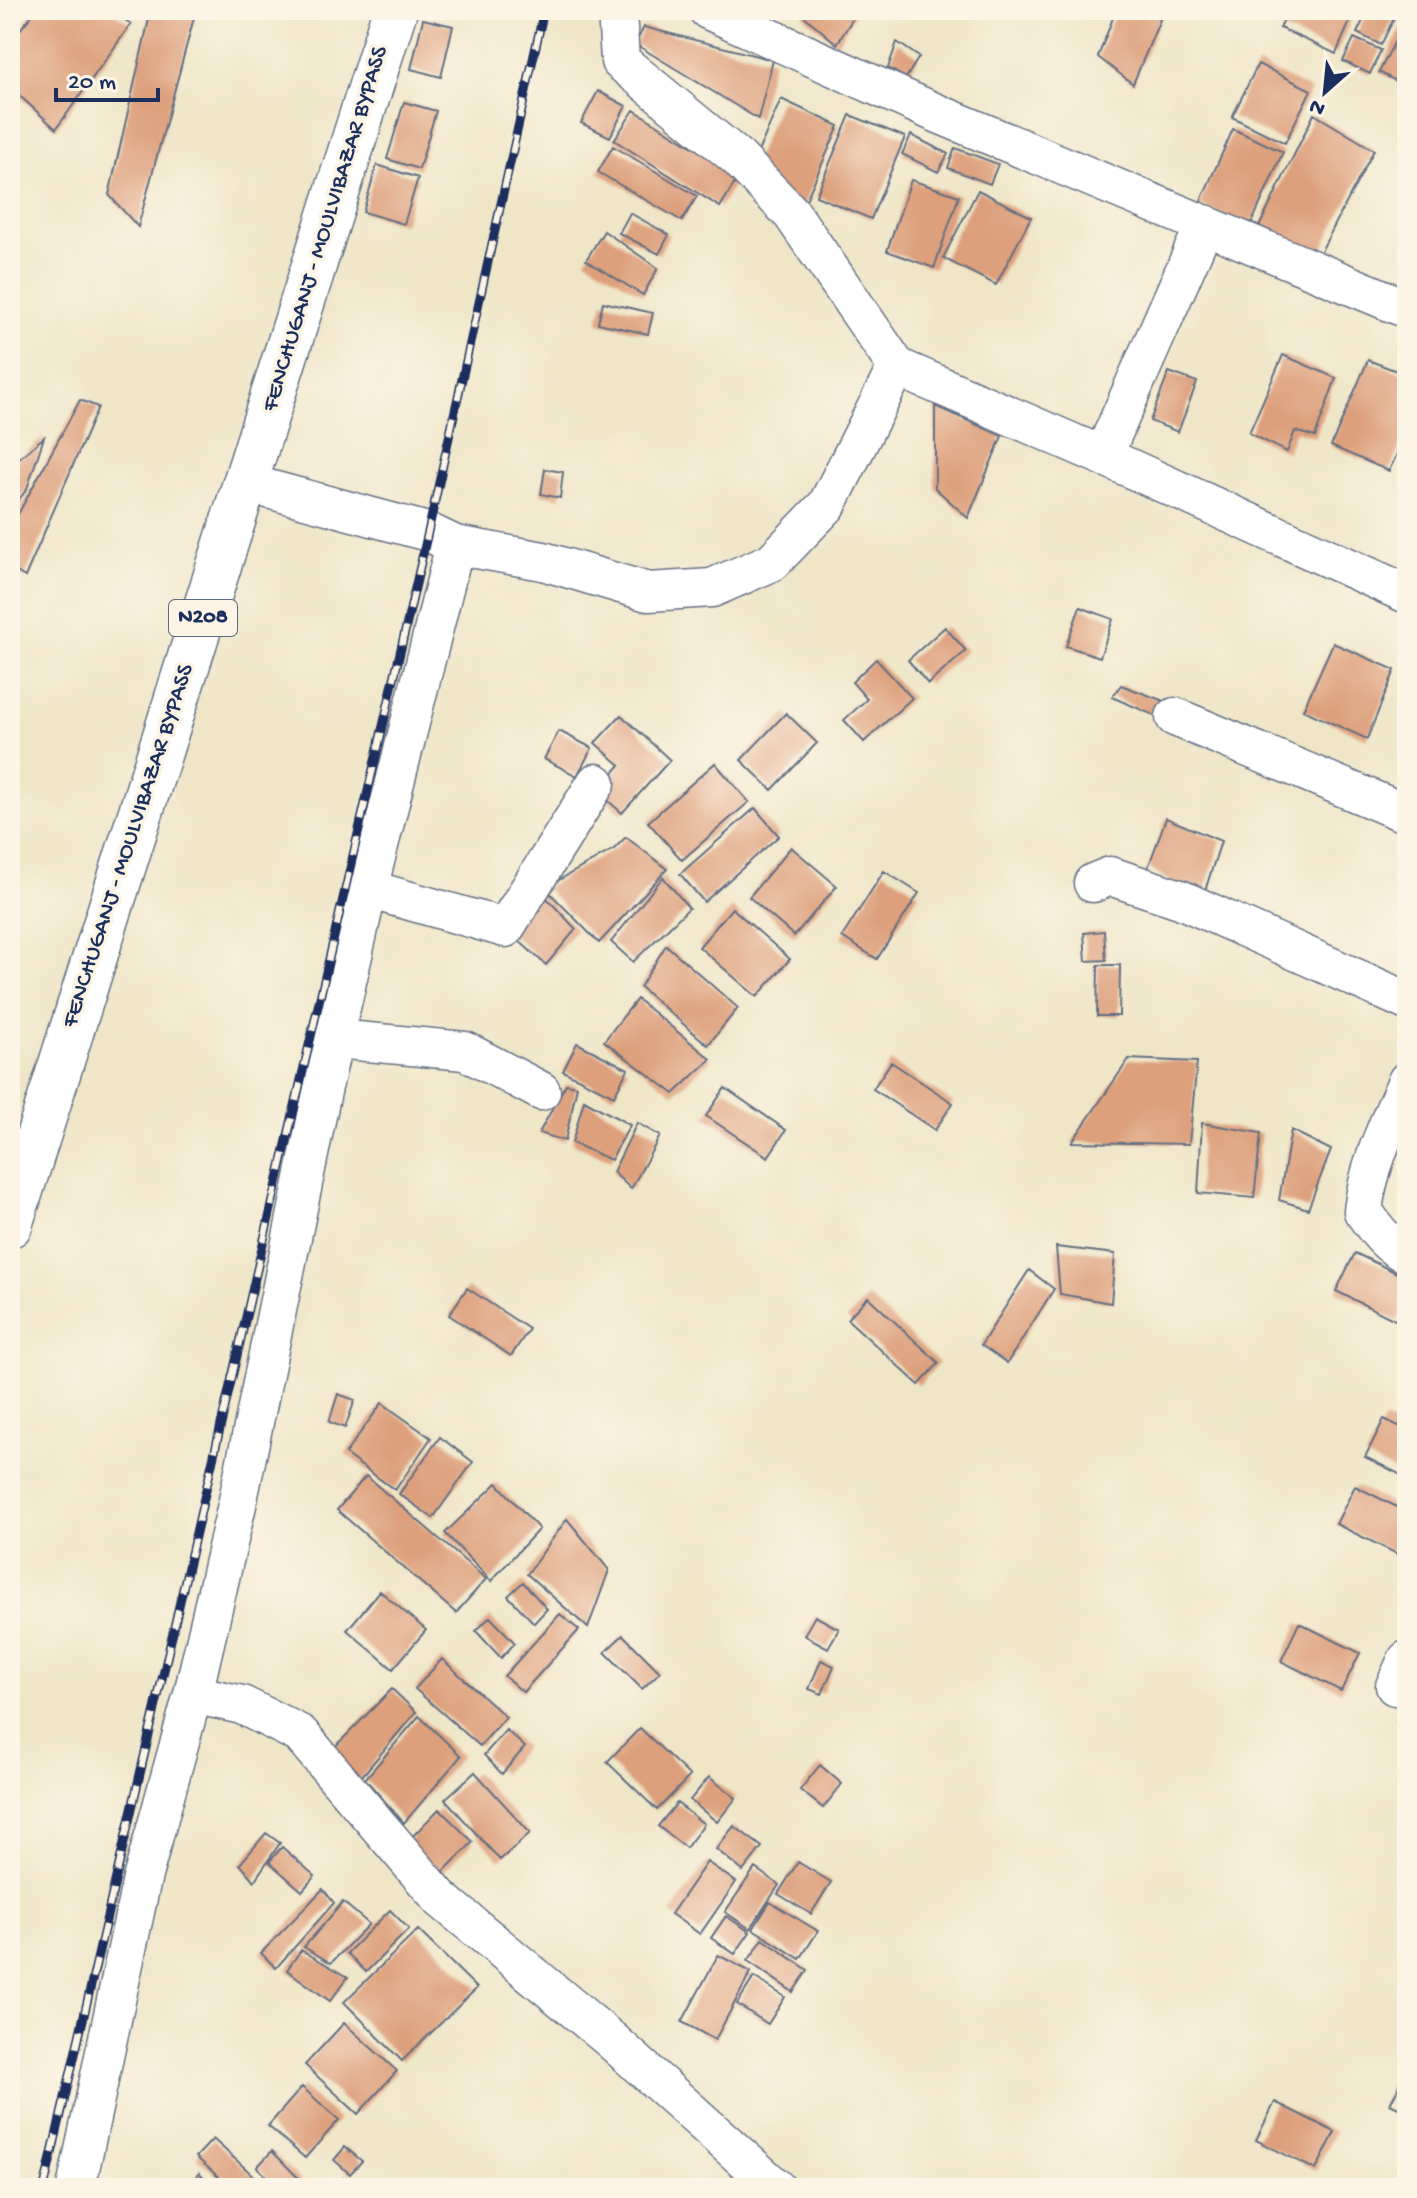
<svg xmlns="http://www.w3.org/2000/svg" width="1417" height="2198" viewBox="0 0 1417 2198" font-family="'Gochi Hand',sans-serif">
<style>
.building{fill:#dd9f7b}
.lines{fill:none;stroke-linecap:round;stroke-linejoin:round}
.street-casing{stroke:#656f83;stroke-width:41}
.highway-casing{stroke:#656f83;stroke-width:47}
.street{stroke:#fff;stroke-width:38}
.highway{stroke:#fff;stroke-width:44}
.rail-casing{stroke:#1b2f5e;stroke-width:9}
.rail{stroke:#fcf5e5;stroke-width:6;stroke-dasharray:18;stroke-linecap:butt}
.labels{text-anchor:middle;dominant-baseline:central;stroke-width:7;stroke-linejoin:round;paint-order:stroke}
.shield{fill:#fcf5e5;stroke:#5e6a86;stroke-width:2}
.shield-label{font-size:22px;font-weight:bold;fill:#1b2f5e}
.street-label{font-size:24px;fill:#1b2f5e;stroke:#fcf5e5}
</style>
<rect width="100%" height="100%" fill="#fcf5e5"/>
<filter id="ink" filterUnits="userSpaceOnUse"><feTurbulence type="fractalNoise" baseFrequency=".0125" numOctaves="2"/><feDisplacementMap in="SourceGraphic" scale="16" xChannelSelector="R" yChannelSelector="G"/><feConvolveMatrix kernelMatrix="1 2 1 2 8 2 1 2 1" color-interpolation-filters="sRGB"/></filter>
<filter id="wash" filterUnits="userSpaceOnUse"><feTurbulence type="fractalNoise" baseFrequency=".006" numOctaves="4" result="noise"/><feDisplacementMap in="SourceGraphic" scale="32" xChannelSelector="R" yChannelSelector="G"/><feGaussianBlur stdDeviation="1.8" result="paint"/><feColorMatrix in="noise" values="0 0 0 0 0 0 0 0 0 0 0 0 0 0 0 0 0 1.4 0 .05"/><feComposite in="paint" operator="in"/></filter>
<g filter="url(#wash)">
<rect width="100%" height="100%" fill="#efe6c8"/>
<g id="blocks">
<path class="building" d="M36,10H110L131,24L56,129L10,87V42Z
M151,10H196L138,227L109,195Z
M806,10H858L837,44L804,16Z
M1116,10H1164L1133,84L1098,57Z
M1288,10H1355L1336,54L1280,28Z
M1368,10H1398L1381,45L1357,33Z
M1407,18V87L1379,72Z
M423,19L453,26L441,77L411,69Z
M644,27L773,60L758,119L635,44Z
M1354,38L1381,50L1370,74L1343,61Z
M897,42L919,57L906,78L888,68Z
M1258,64L1311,90L1285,143L1232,117Z
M598,91L626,106L610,137L581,123Z
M781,99L839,126L801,211L754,161Z
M404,102L436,111L419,169L387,159Z
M634,110L739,176L720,207L614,140Z
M1314,114L1374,150L1318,257L1259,227Z
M850,115L905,137L871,219L816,196Z
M1233,129L1283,152L1250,227L1199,205Z
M911,135L948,154L938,172L902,154Z
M613,146L697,196L682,221L598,172Z
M955,148L998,164L990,184L948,168Z
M377,165L418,178L404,224L363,212Z
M911,180L959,196L934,268L887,251Z
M978,190L1031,217L996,285L943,258Z
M630,213L669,235L659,254L619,233Z
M604,231L658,268L643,295L586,260Z
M603,302L653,313L648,334L598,323Z
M1283,355L1336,378L1315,437L1295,431L1287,452L1249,433Z
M1368,360L1407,375V433L1389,471L1331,446Z
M1169,372L1197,382L1178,432L1150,421Z
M80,400L98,407L25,577L10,568V529Z
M935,406L1002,436L968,518L935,488Z
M44,437L27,489L10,511V466Z
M545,469L563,472L560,498L541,494Z
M1080,607L1113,619L1100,657L1066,646Z
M945,627L966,651L928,684L908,660Z
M1333,643L1395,670L1367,739L1303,710Z
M876,659L912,698L864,742L844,720L867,699L852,682Z
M1121,685L1164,701L1158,717L1112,697Z
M786,713L817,743L772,790L741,760Z
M621,715L670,760L622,813L597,791L620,765L595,743Z
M559,731L592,748L577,776L544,759Z
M715,763L749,802L682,860L648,822Z
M755,808L779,836L704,902L680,874Z
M1166,818L1221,841L1202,900L1148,868Z
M626,837L667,869L599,943L545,888L614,849Z
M791,847L837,886L794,936L749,897Z
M884,871L919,893L877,959L842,937Z
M663,877L689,908L633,962L611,942Z
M541,892L576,929L546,965L509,932Z
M732,908L790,959L757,997L699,947Z
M1104,931L1106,960L1086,961L1084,933Z
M666,945L738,1008L708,1045L640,987Z
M1098,965H1120L1119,1016H1097Z
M637,999L711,1059L674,1094L604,1041Z
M577,1043L628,1069L614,1096L563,1071Z
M1129,1059L1197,1062L1189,1144L1072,1142Z
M891,1062L953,1103L935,1130L873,1089Z
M566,1084L577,1086L565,1141L539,1133Z
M725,1088L786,1130L768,1157L706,1116Z
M584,1100L630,1125L611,1160L572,1143Z
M637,1123L660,1136L631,1189L613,1172Z
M1202,1123L1261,1133L1254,1198L1198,1193Z
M1291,1130L1331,1150L1308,1209L1279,1200Z
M1056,1247L1115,1254L1111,1303L1060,1294Z
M1355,1253L1407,1278V1301L1397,1321L1336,1291Z
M1029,1270L1054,1289L1007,1363L981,1345Z
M467,1288L529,1329L511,1356L449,1315Z
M868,1297L939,1363L919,1385L847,1319Z
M338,1394L355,1400L345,1428L329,1422Z
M382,1403L431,1438L395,1490L345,1454Z
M1384,1419L1407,1430V1478L1365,1457Z
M440,1437L473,1462L433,1518L399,1494Z
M366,1476L486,1579L456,1613L337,1510Z
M497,1483L539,1529L491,1581L445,1533Z
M1355,1486L1407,1512V1534L1397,1554L1336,1524Z
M567,1519L609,1570L588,1628L527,1574Z
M523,1582L547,1609L534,1623L508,1596Z
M380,1591L426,1630L393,1669L347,1630Z
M560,1614L579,1630L523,1692L504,1676Z
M815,1616L839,1629L828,1648L804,1635Z
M490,1617L515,1643L501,1658L476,1631Z
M1299,1623L1360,1653L1341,1691L1281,1661Z
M623,1635L660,1672L642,1689L605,1652Z
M442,1659L506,1717L480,1746L415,1689Z
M821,1660L834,1666L822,1694L809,1689Z
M392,1689L416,1712L357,1782L325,1757Z
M1407,1698V1725L1396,1720Z
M419,1716L461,1756L404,1823L365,1779Z
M640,1728L690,1776L657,1810L607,1762Z
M506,1730L525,1747L502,1774L484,1755Z
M820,1765L842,1784L823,1808L800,1790Z
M475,1772L530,1833L500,1860L445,1799Z
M709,1777L736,1798L717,1822L690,1800Z
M677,1803L704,1824L686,1848L658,1826Z
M439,1809L473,1842L440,1875L407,1842Z
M734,1826L762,1847L743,1871L716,1849Z
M266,1833L280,1843L254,1881L240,1864Z
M282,1847L315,1876L302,1891L269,1862Z
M707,1862L736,1882L700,1934L671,1914Z
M798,1862L831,1882L811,1914L778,1894Z
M755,1868L779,1885L750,1929L725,1912Z
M323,1889L334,1903L276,1968L261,1953Z
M343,1902L369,1924L331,1963L304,1947Z
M770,1902L818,1931L800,1959L753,1929Z
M390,1910L409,1929L366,1972L347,1953Z
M726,1916L750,1932L735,1954L711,1938Z
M418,1930L477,1988L402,2061L344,2002Z
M763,1939L808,1970L793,1992L748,1961Z
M301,1950L348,1977L330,2001L287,1970Z
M718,1955L751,1972L715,2040L682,2022Z
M754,1977L785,1997L768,2024L737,2004Z
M344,2023L397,2071L358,2114L305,2065Z
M1407,2070V2112L1390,2104Z
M302,2087L339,2120L305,2158L268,2126Z
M1275,2102L1335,2132L1316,2170L1256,2140Z
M213,2139L267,2188H231L196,2157Z
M345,2147L362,2161L350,2174L334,2160Z
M272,2151L308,2188H278L257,2167Z
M199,2173L205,2180L214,2188H191Z
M343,2178L352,2188H332Z"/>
</g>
</g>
<g filter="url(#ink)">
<use href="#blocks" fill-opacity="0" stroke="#656f83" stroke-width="2"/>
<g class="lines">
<g class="street-casing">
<path id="street" d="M617,10L620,61L738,158L792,214L897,367L1103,456L1407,594
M708,10L934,112L1407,309
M1103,456L1205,224
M455,545L543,561L648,592L712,588L772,562L827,505L897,367
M1175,717L1407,814
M1093,883L1110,876L1180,899L1407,1001
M368,889L505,928L596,783
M335,1039L465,1051L541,1091
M1407,1081C1389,1123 1368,1165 1363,1211C1375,1228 1387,1246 1407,1254
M1395,1686L1407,1660
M193,1694L242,1705L300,1734L441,1899L610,2039L776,2188
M76,2188L142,1879L193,1694L237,1505L321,1096L368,889L455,545L428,532L246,483"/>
</g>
<g class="highway-casing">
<path id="highway" d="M10,1225L395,10"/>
</g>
<use href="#street" class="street"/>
<use href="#highway" class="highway"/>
<g class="rail-casing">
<path id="rail" d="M44,2188L428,532L544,10"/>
</g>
<use href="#rail" class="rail"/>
</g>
</g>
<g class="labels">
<rect class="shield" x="169" y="600" width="68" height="36" rx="6"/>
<g class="shield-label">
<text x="203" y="618">N208</text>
</g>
<g class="street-label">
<text transform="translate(326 229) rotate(-73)">FENCHUGANJ - MOULVIBAZAR BYPASS</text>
<text transform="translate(129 846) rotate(-72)">FENCHUGANJ - MOULVIBAZAR BYPASS</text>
</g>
</g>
<rect width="1417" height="2198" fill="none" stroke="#fcf5e5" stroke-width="40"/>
<g transform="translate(1325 92) rotate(207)" stroke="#fcf5e5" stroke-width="6" paint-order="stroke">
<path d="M0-6L14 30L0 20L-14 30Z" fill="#1b2f5e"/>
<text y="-12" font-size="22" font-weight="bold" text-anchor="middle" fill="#1b2f5e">N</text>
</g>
<path d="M56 88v12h102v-12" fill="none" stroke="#1b2f5e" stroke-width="4"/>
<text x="68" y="88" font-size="24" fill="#1b2f5e" stroke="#fcf5e5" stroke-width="6" paint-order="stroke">20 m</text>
</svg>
